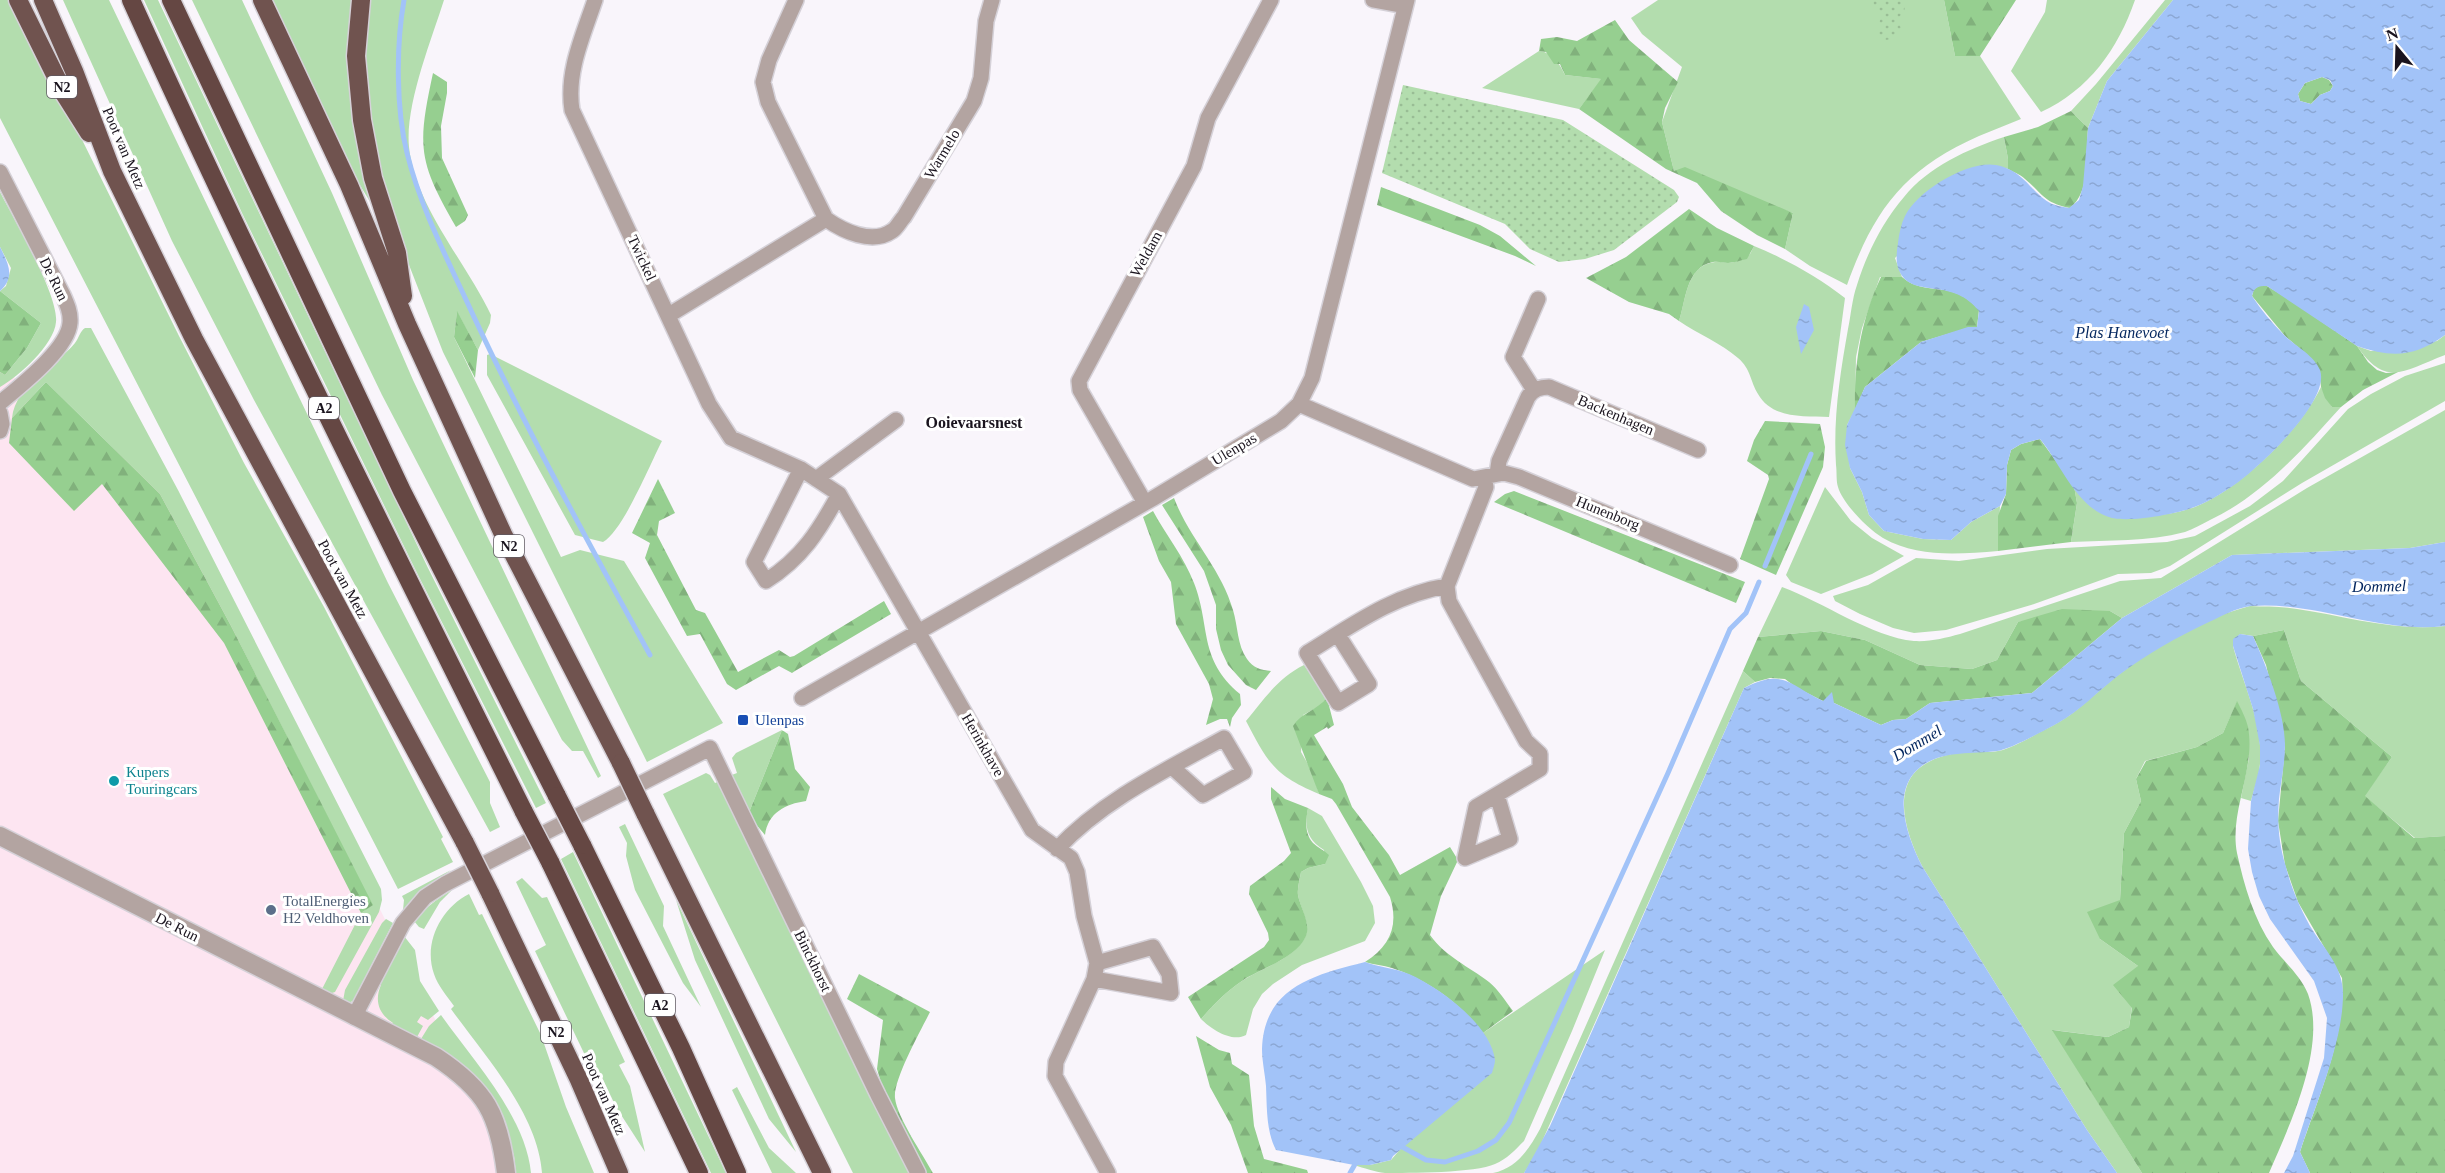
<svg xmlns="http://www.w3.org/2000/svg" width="2445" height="1173" viewBox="0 0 2445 1173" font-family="'Times New Roman',serif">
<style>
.commercial{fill:#fde5f1}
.green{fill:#b3ddae}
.forest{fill:url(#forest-firs)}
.park{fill:url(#park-dots)}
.water{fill:url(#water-ripples);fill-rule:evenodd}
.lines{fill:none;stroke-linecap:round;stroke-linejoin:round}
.stream{stroke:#a2c3f8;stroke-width:5}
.minor-casing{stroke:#d5d1d8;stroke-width:18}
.tertiary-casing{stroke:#d5d1d8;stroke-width:21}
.trunk-casing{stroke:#d5d1d8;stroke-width:21}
.motorway-casing{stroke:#d5d1d8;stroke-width:21}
.minor{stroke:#b3a4a1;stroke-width:15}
.tertiary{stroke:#b3a4a1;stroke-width:18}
.trunk{stroke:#70534f;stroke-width:18}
.motorway{stroke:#654743;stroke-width:18}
.trunk-bridge-casing{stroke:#d5d1d8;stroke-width:21;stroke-linecap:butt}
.motorway-bridge-casing{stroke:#d5d1d8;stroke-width:21;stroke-linecap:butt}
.trunk-bridge{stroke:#70534f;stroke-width:18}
.motorway-bridge{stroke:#654743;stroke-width:18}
.transit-dot{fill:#1a4fb4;stroke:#fff;stroke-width:2}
.culture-dot{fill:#0f9aa8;stroke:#fff;stroke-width:2}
.service-dot{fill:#5c6f8a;stroke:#fff;stroke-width:2}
.labels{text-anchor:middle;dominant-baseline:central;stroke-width:6;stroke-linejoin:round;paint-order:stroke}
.shield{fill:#fff;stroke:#5f5a62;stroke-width:1.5}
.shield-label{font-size:14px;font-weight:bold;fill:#1a141e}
.street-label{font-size:15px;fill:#1a141e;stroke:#fff}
.transit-label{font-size:15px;fill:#164399;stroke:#fff;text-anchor:start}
.culture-label{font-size:15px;fill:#0d838f;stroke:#fff;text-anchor:start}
.service-label{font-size:15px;fill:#4e5e75;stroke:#fff;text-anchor:start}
.water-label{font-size:16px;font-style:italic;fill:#03265e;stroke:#fff}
.neighbourhood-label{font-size:16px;font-weight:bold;fill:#1a141e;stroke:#fff}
</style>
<defs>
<pattern id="forest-firs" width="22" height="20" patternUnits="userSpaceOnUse" patternTransform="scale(1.5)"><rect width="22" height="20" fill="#96cf90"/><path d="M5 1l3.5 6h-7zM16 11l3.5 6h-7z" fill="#81b17c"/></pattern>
<pattern id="park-dots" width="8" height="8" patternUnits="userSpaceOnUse" patternTransform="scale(1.5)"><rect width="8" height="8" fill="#b3ddae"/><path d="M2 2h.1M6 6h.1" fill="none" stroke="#99bd95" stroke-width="1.8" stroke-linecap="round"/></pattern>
<pattern id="water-ripples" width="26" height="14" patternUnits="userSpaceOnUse" patternTransform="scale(1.5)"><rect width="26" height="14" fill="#a2c3f8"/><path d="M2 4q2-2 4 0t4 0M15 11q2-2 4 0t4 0" fill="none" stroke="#8ba7d4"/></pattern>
</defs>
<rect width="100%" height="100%" fill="#f9f5fb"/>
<path class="commercial" d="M0,363L26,389L168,486L512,1173H0Z"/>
<path class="green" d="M0,0H13L179,336L244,463L324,607L443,837L441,839L453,862L398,889L0,118Z
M63,0H109L388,583L490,782V803L500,827L490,832L254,400L172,241Z
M144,0H158L428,568L546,803L536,808L416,571L242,213Z
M192,0H242L332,193L413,380L601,776L598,778L583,751H572L562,740L382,395Z
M271,0H355L372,205L358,182Z
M367,0H444C431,41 405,105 409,147C415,206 466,262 491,315L490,323L478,350L457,312L454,337L561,557L580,550L624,561L723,723L647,762L443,352L402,247L388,206L368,120L362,56Z
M1658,0H1944L1955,56H1980L2021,119C2007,125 1993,130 1979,136C1904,169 1874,210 1847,285L1810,266L1785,249L1793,213L1674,171L1662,122L1682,67L1642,34L1631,18Z
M2047,0H2135C2118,49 2089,90 2041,112L2011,71L2045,12Z
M2165,0H2173L2107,81L2088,128L2071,111L2096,84Z
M1539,51C1552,52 1560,64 1565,75L1602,79L1579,109L1482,88Z
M2004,137L2008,159V169L1994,165L1895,258L1902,277H1880L1862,328L1856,357L1855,410L1847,425L1850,468L1862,492L1869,515L1884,531L1923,539L1951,540L1971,522L2000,506L1998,551C1959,554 1918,558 1883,538C1868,529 1843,504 1838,487C1836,481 1837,472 1836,465C1833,419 1840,374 1848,329C1851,315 1852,299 1857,285C1867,253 1882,223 1904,197C1928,167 1968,149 2004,137Z
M0,192C14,219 59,296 56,322C54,345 19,376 0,387V372L5,375L27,348L41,323L0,291L6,286L11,268L0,247Z
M1754,246C1786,259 1818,277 1845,298L1829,417C1804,416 1772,419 1758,394C1750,381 1751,369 1738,358C1721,343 1698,334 1679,321C1686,300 1686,265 1715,262C1720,261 1724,263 1729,263C1736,263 1744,257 1750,254Z
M85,328H91L178,490L381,889L382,900L379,912L335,992L329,994L321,991L361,913L372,905L230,624L160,494L46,382L12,418C16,384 55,367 75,343C79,338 80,331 85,328Z
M2445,335V355C2405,370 2386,389 2357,346L2371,351L2437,341Z
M490,354L662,441C650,464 623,531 603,542L575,535L487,375V355Z
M2445,363V401L2302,483L2170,566L2151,573L2118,574L2031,605L1946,630L1914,633L1893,628L1860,614L1835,601L1833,596L1868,585L1916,558L1959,561L2047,549L2167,542L2195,536L2250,506L2283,481L2348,409L2371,394L2405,376Z
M2321,387L2332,407H2341C2302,450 2263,495 2210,520C2202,524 2193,529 2185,532C2148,542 2108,540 2071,542L2077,503L2074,486C2095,517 2111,521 2148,516C2161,515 2176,513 2189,509C2236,494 2300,431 2321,387Z
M2445,410V542L2410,548L2232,555L2122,618L2110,611L2018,622L1997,660L1972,669L1920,665L1865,640L1821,631L1758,637L1782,587C1823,602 1872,637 1914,641C1930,642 1945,638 1960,634L2120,581L2161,578L2307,488Z
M1825,487L1851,521L1872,538L1904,556L1872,574L1821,594L1791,582L1786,575Z
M2250,606C2266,607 2282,606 2297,609C2345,616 2397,632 2445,626V836L2415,838L2364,796L2392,757L2301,681L2284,630L2253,636L2240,634L2233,646C2243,684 2264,725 2260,764C2259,777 2254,789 2251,801L2241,798L2249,758L2237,702L2223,733L2197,747L2145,761L2136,779L2141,801L2124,833L2120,900L2100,939L2138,966L2129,1027L2108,1037L2053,1030L2142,1173H2117L2087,1130L1922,866C1909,840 1892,796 1916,771C1928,759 1949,753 1966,752C1976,751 1988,753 1998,751C2014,748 2037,733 2052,726C2076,714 2096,692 2117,676C2156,646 2203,618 2250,606Z
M1304,665L1327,698L1320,706L1303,715L1301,752L1312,771L1319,794C1274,775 1268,763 1246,721C1263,700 1279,677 1304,665Z
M1743,671L1755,682L1744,688L1536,1155L1524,1173H1493C1517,1168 1529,1149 1540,1129Z
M782,730L748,815L729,776L737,773L732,758L736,753Z
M706,773L710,775L715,783L720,781L912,1173H853L663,794Z
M1308,808L1322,816L1361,882L1373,906L1375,923L1365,941L1302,965L1273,984L1262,994L1253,1009L1246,1035C1232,1043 1211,1029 1201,1019C1214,1004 1226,992 1242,981C1261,968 1296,959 1306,935C1310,923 1300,907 1298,895C1297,888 1300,879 1301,872L1308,868L1325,864L1324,850C1307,840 1304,827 1308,808Z
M625,824L664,906L663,926L701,1007L683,983L635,890L626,856L627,843L619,827Z
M573,852L726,1173H711L561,859Z
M451,870L419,893L403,910L404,900L402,896Z
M522,878L542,898L547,897L625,1062L619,1065L630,1086L645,1152L616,1107L599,1071L594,1074L535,951L546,945L516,882Z
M452,890L440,902L424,929L419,927L414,921C425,908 437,899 452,890Z
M469,894L479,915L482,914L541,1035L566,1107L594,1173H542C538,1114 485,1056 451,1009L454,1006C447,996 438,986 434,974C423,943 441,908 469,894Z
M676,900L796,1152L769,1119L695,960Z
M386,919L393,923L353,1001L348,1003L343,1001L345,990L382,923Z
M404,936L415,950L420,981L439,1011L428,1020L421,1016L417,1022L423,1026L417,1037L392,1025L393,1023C379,1014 374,1001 381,985L379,984Z
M1605,950L1572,1031L1524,1141C1515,1150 1507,1159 1495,1164C1476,1173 1408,1173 1385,1173C1375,1172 1364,1168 1354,1165H1370L1391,1160L1490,1045L1483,1033Z
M441,1015C473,1060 526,1117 531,1173H516L514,1156L505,1125L421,1039L429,1026Z
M737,1087L769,1148L796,1173H772L732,1090Z"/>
<path class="forest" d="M1944,0H2016L1980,56H1955Z
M1615,20L1629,40L1678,82L1665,108L1662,122L1674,171L1685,167L1793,213L1785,249L1757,235L1721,211L1697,183L1666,169L1579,109L1601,79L1565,75L1560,64H1554L1546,52L1539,51L1541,39L1557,37L1577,41Z
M433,73L447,82V93L441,126L442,158L468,215L465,221L456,227C418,161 417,147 433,73Z
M2322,77L2329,80L2333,86L2330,91L2320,95L2311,104L2300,101L2298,94L2305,83Z
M2071,111L2088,128C2086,153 2091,192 2070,208C2044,203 2043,194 2025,179C2020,174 2013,172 2008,169V159L2004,137L2038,127Z
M1381,187L1480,225L1500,236L1536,266L1515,256L1377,205Z
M1689,209L1717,228L1754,246L1747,259C1741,260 1734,263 1728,263C1723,263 1719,261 1713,262C1686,267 1686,300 1679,321L1669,314L1629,302L1586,278L1626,257Z
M1881,277H1902C1926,298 1952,278 1979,310L1977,327L1968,328L1921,342L1865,387L1855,410C1854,363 1861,319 1881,277Z
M2259,286H2267L2290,300L2357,346L2368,362L2377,370L2386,373L2398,372L2363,390L2341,407H2332L2325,398L2321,387L2319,369L2307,355L2285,336L2252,296L2254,289Z
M0,291L41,323L27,348L5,375L0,372Z
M457,311L478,350L475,378L454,337Z
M46,382L160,494L230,624L373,905L361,913L224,643L102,484L74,511L9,443L12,418Z
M1765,421L1820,424L1825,447L1823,467L1776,575L1740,559L1769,479L1768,475L1747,461L1754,440Z
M2040,439L2074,486L2077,503L2071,542L1998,551V516L2006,494L2007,465L2011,450L2021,444Z
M658,479L675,513L659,521L657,535L696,610L705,613L738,672L779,650L790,657L794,656L884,601L891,614L795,671L792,673L779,666L736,690L727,684L700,634L687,636L645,558L650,543L632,533Z
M1514,491L1745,582L1736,603L1494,502L1505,494Z
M1174,498C1189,538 1221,568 1233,610C1238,626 1237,645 1247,659C1253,668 1261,670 1271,671L1256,690L1246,685L1228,665L1221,650L1216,629V605L1204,571L1162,505Z
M1153,511C1166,535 1184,557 1194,583C1211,627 1198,659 1240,694L1241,705L1232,718L1230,727L1227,719H1220L1206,725L1213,699L1209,684L1176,624L1171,582L1159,561L1143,517Z
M2062,609L2110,611L2122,618L2032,693L1930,703L1906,719L1893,720L1881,725L1834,703L1823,701L1797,688L1785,679L1770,678L1755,682L1743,671L1758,637L1821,631L1865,640L1920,665L1972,669L1997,660L2018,622Z
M2284,630L2301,681L2392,757L2365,796L2414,838L2445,836V1173H2310L2300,1152C2318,1097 2346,1037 2342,978L2298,902L2285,865L2278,821L2285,746L2266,665L2253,636Z
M1327,698L1334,725L1328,729L1327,727L1314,735L1343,784L1352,807L1389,855L1400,875L1450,847L1458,860L1441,896L1430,935C1446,957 1468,966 1489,982C1498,989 1506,1002 1513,1011L1483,1033C1460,1003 1428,980 1392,968C1383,965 1374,965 1365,962C1390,946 1399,926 1390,897L1336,804L1332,799L1319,794L1293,726C1301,713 1317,710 1327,698Z
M2237,701C2241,709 2246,718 2248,727C2256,770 2229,811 2237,853C2244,885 2254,920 2273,947C2284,962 2301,976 2308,994C2327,1047 2290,1124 2269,1173H2142L2052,1030L2108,1037L2129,1027L2132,1008L2113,985L2138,966L2100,939L2087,912L2120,900L2124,833L2141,801L2136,779L2146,761L2197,747L2223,733Z
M782,730L788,734L795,769L810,787L806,801C785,804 768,813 765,835L748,815Z
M1271,787L1285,799L1308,808C1306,820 1304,833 1313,843C1318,848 1324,850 1329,855L1325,864L1308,868L1301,872C1300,879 1297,888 1298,895C1300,907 1311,923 1306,936C1296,959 1261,968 1242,981C1226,992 1214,1004 1201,1019L1188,997L1264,947L1269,940L1268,933L1249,894L1250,886L1284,861L1291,853L1271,799Z
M859,974L930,1012C921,1030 893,1080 895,1098C897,1117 923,1155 933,1173H924L885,1096L877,1069L883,1020L847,999Z
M1196,1036L1219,1050L1230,1053L1232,1064L1249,1075L1254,1126L1264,1159L1307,1170L1308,1173H1248L1231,1125L1210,1087Z"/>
<path class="park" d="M1873,0H1906L1904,12L1897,19L1902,30L1896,39L1884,40C1876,33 1876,28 1881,18L1874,9Z
M1403,85L1563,120L1674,190L1679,197L1677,202L1614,250L1585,259L1559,262L1530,249L1505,224L1382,173Z"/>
<path class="water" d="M2173,0H2445V335C2415,357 2392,358 2357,346L2267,286C2258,286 2254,287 2252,296C2261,310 2272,323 2284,335C2294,345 2314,355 2320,370C2331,401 2260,466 2237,483C2223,493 2205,504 2189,509C2170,515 2131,522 2112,518C2077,509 2061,464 2040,439L2021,444L2011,450L2007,465L2006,494L2000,506L1971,522L1951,540L1923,539L1884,531L1869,515L1862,492L1850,468L1845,445L1847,425L1865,387L1921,342L1968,327H1977L1979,311C1954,279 1918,296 1903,277C1895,267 1896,255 1898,243C1899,234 1901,224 1905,216C1917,191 1968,160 1996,165C2026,171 2030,193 2052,204C2057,206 2064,207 2069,208L2079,200L2083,186L2088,128L2107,81ZM2322,77L2330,80L2333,86L2330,91L2320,95L2311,104L2300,101L2298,94L2305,83Z
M0,247C8,263 16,277 0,291Z
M1804,304L1809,307L1814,330L1801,354L1796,327Z
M2445,542V626C2380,634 2316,601 2251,606C2236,608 2222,616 2209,622C2177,637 2147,654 2119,675C2099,690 2080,711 2058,723C2045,730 2009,750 1997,751C1969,755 1937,749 1915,772C1892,797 1909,840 1922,866L2087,1130L2117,1173H1524L1550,1126L1744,688C1783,668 1788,684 1823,701L1832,692L1834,703L1881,725L1893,720L1906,719L1930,703L2032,693L2122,618L2232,555L2410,548Z
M2240,634L2253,636C2266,665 2285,713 2285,745C2285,763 2281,781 2279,799C2277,823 2279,845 2286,867C2291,887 2300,908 2310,926C2324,949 2343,966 2343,994C2343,1044 2315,1105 2300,1152L2310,1173H2284L2293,1156L2324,1058L2327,1018L2314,981L2270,919L2259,896L2252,872L2248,849L2251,801L2260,765V746L2253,709L2233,646V639Z
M1365,962C1379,967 1394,968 1409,974C1439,987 1491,1025 1495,1060C1495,1064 1493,1069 1492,1073L1393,1156L1391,1160L1370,1165H1354L1276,1150C1266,1131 1267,1107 1266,1086C1265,1074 1262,1061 1262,1049C1264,987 1314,975 1365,962Z"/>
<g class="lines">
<path class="stream" d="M404,0C396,45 396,109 407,153C421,210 450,264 474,317C528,432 589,544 650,655
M1765,566L1811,454
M1397,1144L1426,1160L1445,1162L1478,1151L1496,1140L1509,1123L1668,773L1730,629L1746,613L1759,582
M1350,1173L1358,1159"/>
<g class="minor-casing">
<path id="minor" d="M595,0C583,36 566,72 572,110L709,404L731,438L801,469L839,494L1032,830L1071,858L1077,872L1084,916L1097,963L1094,979L1056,1062L1055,1076L1108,1173
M796,0L769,60L763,82L768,102L826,219C843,231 872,245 892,231C897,228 900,221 904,217L974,101L981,78L986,21L992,0
M1373,0L1405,6
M0,172L63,295C67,304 71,313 70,323C68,349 20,386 0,403
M669,315L826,219
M1534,390L1513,357L1538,299
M1299,404L1473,479L1504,473L1519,477L1730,565
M0,413L2,424L0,431
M801,469L754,562L766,581C802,558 819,531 839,494
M1497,474L1499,461L1528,397C1533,389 1540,387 1549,387L1698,450
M816,479L896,420
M1145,503L1080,390L1079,381L1194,166L1208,118L1271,0
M1338,635L1369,684L1338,703L1307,653C1351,626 1395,594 1447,586
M802,698L1152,499L1281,421L1299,404L1312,378L1407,0
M1057,849C1103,800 1166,770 1224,738L1244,772L1203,795L1172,767
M1465,858L1476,807L1540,769V754L1526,741L1449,601L1447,586L1486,487L1484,477
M1465,858L1510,839L1497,795
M1094,979L1171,993L1169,974L1153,947L1097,963
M354,1017L403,923L425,897L445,884L710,748L878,1095L918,1173"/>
</g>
<g class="tertiary-casing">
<path id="tertiary" d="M0,836L436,1057C486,1090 499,1115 506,1173"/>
</g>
<g class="trunk-casing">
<path id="trunk" d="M18,0L65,95L89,133
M43,0L74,71L112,171L194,339L465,843
M262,0L349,185L407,324L503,534L621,763
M361,0L356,56L362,120L373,178L397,253L403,296
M645,813L822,1173
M490,893L579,1080L619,1173"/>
</g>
<g class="motorway-casing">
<path id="motorway" d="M131,0C255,274 390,543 524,812
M171,0L402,491L557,796
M582,845L681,1048L737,1173
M550,862L699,1173"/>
</g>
<use href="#minor" class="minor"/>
<use href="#tertiary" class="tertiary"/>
<use href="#trunk" class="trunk"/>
<use href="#motorway" class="motorway"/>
<g class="trunk-bridge-casing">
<path id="trunk-bridge" d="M621,763L645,813
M465,843L490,893"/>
</g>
<g class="motorway-bridge-casing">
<path id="motorway-bridge" d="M557,796L582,845
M524,812L550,862"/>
</g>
<use href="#trunk-bridge" class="trunk-bridge"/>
<use href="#motorway-bridge" class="motorway-bridge"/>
</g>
<rect class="transit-dot" x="737" y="714" width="12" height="12" rx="3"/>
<circle class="culture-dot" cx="114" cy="781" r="6"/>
<circle class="service-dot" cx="271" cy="910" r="6"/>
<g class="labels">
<g class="shield">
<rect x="47" y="76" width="30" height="22" rx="4.5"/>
<rect x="309" y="397" width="30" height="22" rx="4.5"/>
<rect x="494" y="535" width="30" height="22" rx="4.5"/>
<rect x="645" y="994" width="30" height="22" rx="4.5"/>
<rect x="541" y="1021" width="30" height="22" rx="4.5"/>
</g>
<g class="shield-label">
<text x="62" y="87">N2</text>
<text x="324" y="408">A2</text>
<text x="509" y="546">N2</text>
<text x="660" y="1005">A2</text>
<text x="556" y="1032">N2</text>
</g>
<g class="street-label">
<text transform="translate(124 148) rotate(67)">Poot van Metz</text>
<text transform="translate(942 154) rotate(-59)">Warmelo</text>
<text transform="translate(1146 254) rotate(-61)">Weldam</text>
<text transform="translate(642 258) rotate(65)">Twickel</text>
<text transform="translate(54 279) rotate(64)">De Run</text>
<text transform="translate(1616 415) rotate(23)">Backenhagen</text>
<text transform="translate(1234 449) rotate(-31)">Ulenpas</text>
<text transform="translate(1608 513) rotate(22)">Hunenborg</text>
<text transform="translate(343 579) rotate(61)">Poot van Metz</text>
<text transform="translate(983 745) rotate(60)">Herinkhave</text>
<text transform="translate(177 927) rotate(27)">De Run</text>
<text transform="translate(813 961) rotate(64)">Binckhorst</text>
<text transform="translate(604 1094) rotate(66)">Poot van Metz</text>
</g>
<g class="transit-label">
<text x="755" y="720">Ulenpas</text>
</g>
<g class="culture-label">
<text x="126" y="772">Kupers<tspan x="126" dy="17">Touringcars</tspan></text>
</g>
<g class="service-label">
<text x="283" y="901">TotalEnergies<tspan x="283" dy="17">H2 Veldhoven</tspan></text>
</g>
<g class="water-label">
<text x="2122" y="332">Plas Hanevoet</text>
<text transform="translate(2379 586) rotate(-1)">Dommel</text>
<text transform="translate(1917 743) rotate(-31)">Dommel</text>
</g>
<g class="neighbourhood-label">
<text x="974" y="422">Ooievaarsnest</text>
</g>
</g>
<g transform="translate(2397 48) rotate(341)" stroke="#ffffff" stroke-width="4.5" paint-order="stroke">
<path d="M0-4.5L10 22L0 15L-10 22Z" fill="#1a141e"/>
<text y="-9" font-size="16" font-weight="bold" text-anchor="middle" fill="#1a141e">N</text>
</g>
</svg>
